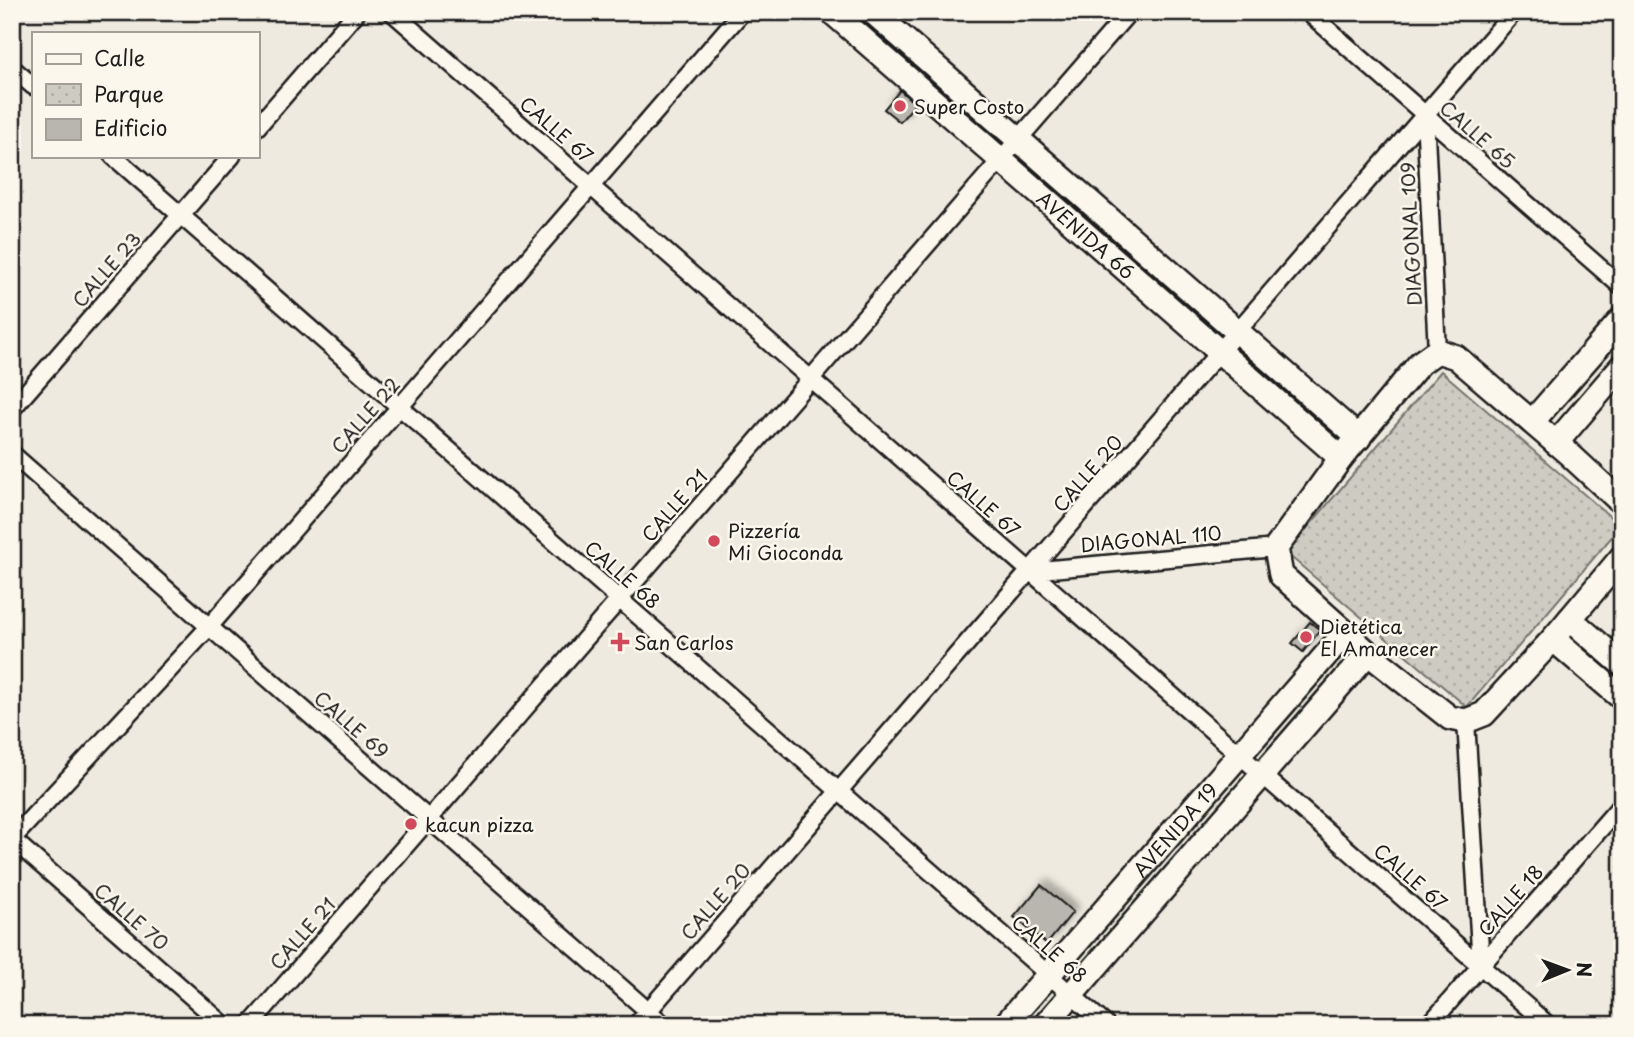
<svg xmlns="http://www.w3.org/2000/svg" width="1634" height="1037" viewBox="0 0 1634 1037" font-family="'Playpen Sans',sans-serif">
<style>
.grass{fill:url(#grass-tufts);stroke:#75746f;stroke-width:2}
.park{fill:url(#park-dots);stroke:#75746f;stroke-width:2}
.building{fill:#b9b6af;stroke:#1c1c1c;stroke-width:2;filter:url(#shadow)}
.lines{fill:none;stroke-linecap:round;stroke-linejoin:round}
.street-casing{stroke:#1c1c1c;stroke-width:21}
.secondary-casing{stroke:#1c1c1c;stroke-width:28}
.street{stroke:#fbf7ec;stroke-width:16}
.secondary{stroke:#fbf7ec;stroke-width:23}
.poi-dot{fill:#d1495b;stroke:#fbf7ec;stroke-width:2.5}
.labels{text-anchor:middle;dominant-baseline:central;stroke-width:5;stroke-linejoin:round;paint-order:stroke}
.poi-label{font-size:19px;fill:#1c1c1c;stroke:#fbf7ec;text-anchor:start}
.street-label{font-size:19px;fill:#1c1c1c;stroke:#fbf7ec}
</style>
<defs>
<pattern id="grass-tufts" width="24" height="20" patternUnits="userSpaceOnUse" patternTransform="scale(1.75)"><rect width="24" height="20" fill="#ceccc2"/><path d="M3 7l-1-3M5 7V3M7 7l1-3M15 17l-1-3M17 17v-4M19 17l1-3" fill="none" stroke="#b0afa6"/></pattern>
<pattern id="park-dots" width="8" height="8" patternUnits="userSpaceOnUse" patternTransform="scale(1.75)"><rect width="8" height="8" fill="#ceccc2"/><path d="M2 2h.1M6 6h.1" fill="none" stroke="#b0afa6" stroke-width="1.8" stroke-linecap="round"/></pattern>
<filter id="shadow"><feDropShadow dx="6" dy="-6" stdDeviation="3.5" flood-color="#0004"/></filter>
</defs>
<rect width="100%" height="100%" fill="#eeeadf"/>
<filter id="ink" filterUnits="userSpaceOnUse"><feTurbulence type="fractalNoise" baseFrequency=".0143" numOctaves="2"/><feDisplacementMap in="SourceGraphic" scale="14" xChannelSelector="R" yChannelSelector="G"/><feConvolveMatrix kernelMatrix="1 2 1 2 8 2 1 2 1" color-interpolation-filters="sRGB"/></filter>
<g filter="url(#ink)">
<path class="grass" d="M1583,639L1622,673V693L1573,651V640Z"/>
<path class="park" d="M1441,371L1621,526L1467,707L1286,553Z"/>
<path class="building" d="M900,90L915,104L900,122L884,109Z
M1310,622L1320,630L1303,652L1292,643Z
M1041,885L1073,912L1047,944L1014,917Z"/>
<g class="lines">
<g class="street-casing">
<path id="street" d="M392,12L1548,1025
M1308,12L1622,287
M12,68L33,86
M1425,115L1437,351
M257,127L357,12
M113,156L1106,1025
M12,409L232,156
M12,454L664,1025
M1030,571L1276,548
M1466,721L1481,965
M12,839L209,627L742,12
M12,839L224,1025
M250,1025L1129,12
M636,1025L1514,12
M1429,1025L1622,804"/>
</g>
<g class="secondary-casing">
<g id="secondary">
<path id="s1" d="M832,12L1341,458"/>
<path d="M873,12L1359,438"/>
<path d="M1532,422L1622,319"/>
<path d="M1556,443L1622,366"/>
<path d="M1622,503L1569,454L1456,357L1437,351L1420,363L1341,458L1276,548L1281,575L1368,653L1450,718L1466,721L1484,714L1553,639L1622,557"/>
<path d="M1570,619L1622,664"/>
<path d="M1553,639L1622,698"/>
<path id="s2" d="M1005,1025L1345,633"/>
<path d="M1045,1025L1368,653"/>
</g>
</g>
<use href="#street" class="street"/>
<use href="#secondary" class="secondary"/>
</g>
</g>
<g class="poi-dot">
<circle cx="900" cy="106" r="7"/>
<circle cx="714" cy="541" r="7"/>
<circle cx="1306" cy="637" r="7"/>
<path d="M616.5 631.5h7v7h7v7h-7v7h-7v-7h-7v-7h7z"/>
<circle cx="411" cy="824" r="7"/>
</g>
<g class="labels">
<g class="poi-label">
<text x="914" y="106">Super Costo</text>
<text x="728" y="530">Pizzería<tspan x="728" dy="22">Mi Gioconda</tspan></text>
<text x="1320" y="626">Dietética<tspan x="1320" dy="22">El Amanecer</tspan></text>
<text x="634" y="642">San Carlos</text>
<text x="425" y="824">kacun pizza</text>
</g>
<g class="street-label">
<text transform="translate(557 129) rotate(41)">CALLE 67</text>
<text transform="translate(1478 134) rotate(41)">CALLE 65</text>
<text transform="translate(1410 234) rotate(-93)">DIAGONAL 109</text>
<text stroke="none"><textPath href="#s1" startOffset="338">AVENIDA 66</textPath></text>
<text transform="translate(106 269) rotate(-49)">CALLE 23</text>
<text transform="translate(365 415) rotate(-49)">CALLE 22</text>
<text transform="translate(1087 473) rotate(-49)">CALLE 20</text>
<text transform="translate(984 503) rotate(41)">CALLE 67</text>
<text transform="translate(674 505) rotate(-49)">CALLE 21</text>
<text transform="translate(1151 538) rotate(-5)">DIAGONAL 110</text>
<text transform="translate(623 574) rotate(41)">CALLE 68</text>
<text transform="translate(352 724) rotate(41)">CALLE 69</text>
<text stroke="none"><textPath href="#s2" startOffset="259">AVENIDA 19</textPath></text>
<text transform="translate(1411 876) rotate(41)">CALLE 67</text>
<text transform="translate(1510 900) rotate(-49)">CALLE 18</text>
<text transform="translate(715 901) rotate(-49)">CALLE 20</text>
<text transform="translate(132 916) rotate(41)">CALLE 70</text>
<text transform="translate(302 933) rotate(-49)">CALLE 21</text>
<text transform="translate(1050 948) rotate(41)">CALLE 68</text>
</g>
</g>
<rect width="1634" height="1037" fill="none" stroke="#fbf7ec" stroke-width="42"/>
<rect x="21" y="21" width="1592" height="995" fill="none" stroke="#1c1c1c" stroke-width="2.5" filter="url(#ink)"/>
<rect x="32" y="32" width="228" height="126" fill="#fbf7ec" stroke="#a29f99" stroke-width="2"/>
<rect x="46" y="54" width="35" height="10" fill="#fbf7ec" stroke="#a29f99" stroke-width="2"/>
<text x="94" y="66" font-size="21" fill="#1c1c1c">Calle</text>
<rect x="46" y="84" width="35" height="21" fill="url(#park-dots)" stroke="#a29f99" stroke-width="2"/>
<text x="94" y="102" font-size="21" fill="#1c1c1c">Parque</text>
<rect x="46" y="119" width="35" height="21" fill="#b9b6af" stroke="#a29f99" stroke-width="2"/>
<text x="94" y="136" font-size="21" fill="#1c1c1c">Edificio</text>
<g transform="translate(1567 970) rotate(89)" stroke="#fbf7ec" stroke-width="5" paint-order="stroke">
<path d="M0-5L12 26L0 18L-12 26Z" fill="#1c1c1c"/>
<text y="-10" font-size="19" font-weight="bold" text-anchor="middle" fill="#1c1c1c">N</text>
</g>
</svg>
